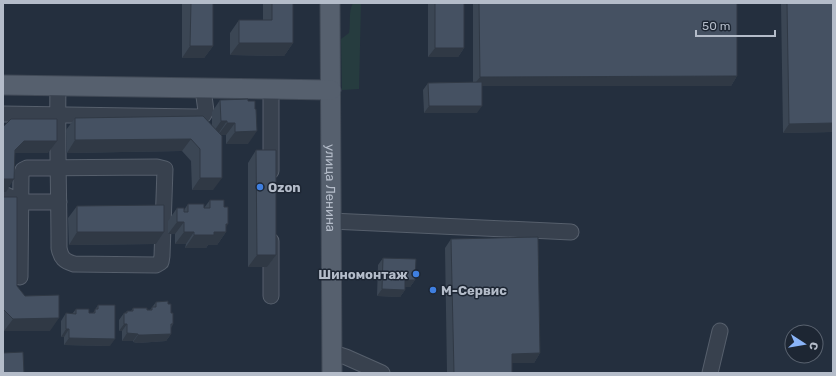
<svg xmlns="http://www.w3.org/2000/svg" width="836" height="376" viewBox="0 0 836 376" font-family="Rubik,sans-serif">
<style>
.green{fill:#263c3f}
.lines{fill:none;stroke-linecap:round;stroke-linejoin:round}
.minor-casing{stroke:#565f6c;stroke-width:17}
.major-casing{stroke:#414a57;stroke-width:21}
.minor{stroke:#38414e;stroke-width:15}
.major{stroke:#56606e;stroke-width:19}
.wall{fill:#3b4654}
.shaded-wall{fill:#303945}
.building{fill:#455162;stroke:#303945}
.shop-dot{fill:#3f7fe0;stroke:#1d2633;stroke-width:1.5}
.labels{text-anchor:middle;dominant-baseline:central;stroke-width:3;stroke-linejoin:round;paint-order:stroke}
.poi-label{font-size:13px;font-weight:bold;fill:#b4bcc9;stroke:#1d2633;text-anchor:start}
.street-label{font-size:13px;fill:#b4bcc9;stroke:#1d2633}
</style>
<rect width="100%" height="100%" fill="#242f3e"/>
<path class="green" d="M353,3H361L359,89L342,90L341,39L349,33C351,23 348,12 353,3Z"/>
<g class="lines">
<g class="minor-casing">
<path id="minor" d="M3,114L197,117L203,116L206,111L203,89
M271,171V90
M3,195H6L21,202H59
M331,221L571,232
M20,277L21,175L23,170L27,168L157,167L165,169L162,256L161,262L156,265L74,264C64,261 61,258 59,248C59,194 57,140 58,86
M271,296V241
M332,355H340L346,357L382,373
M710,373L720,331"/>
</g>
<g class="major-casing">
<g id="major">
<path id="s1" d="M330,3L332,373"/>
<path d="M3,85L331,90"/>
</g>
</g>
<use href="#minor" class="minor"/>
<use href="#major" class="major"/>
</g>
<path class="wall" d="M182,3H213V46L204,58H182Z
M263,3H293V43L284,56L230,55V33L239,20H263Z
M428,3H464V48L458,57H428Z
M473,3H737V76L731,86H482L477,113H424L423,90L428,83L473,82Z
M781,3H833V132L783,133Z
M220,100L248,144H226V135H221L213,190H192L191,161L182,151L67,153L66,130L75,118L212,126V112Z
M256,150L276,255L267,267H248V163Z
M3,197L17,286L50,331H4L3,330Z
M210,200L224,207L226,232L217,245H208L206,248H185L186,244H175V234H168V221L177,208L184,210L188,204L204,208Z
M77,206L164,232L156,244L69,245L68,218Z
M451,239L540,353L534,363H512V373H447L445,248Z
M383,258L415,280L410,287H405V290L400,297L377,296L378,265Z
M156,302L168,304L171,313L173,324L171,328V334L166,341L138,343L133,342V341H122V331H119V320L124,313H125L127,311H131L133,308L150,310Z
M98,305L110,346L64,345V337H61V321L66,313L72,314L76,309L89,313H93Z"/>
<path class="shaded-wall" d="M239,43H293L284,56L230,55Z
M190,46H213L204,58H182Z
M435,48H464L458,57H428Z
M737,76L731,86H473L480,77Z
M429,106H482L477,113H424Z
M221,121H227L218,134H212Z
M227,123H235L226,135H218Z
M833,123V132L783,133L789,124Z
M257,131L248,144H226L235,132Z
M191,139L182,151L67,153L75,140Z
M24,141H57L48,153H15L6,162L15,150Z
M200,178H222L213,190H192Z
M3,179H14L6,192H3Z
M177,222H184L175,234H168Z
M226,224H228L223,232H226L217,245H208L206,248H185L194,235L214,232Z
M77,232H164L156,244L69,245Z
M184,232H194L186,244H175Z
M257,255H276L267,267H248Z
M405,280H415L410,287H400Z
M382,289L405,290L400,297L377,296Z
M59,318L50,331H4L13,319Z
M124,324H127L122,331H119Z
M66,329H69L64,337H61Z
M127,333L138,334L133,341H122Z
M171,334L166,341L138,343L133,342L138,335Z
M69,338L115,339L110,346L64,345Z
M540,353L534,363H506L512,354Z"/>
<path class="building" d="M191,3H213V46H190Z
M272,3H293V43H239V20H272Z
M435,3H464V48H435Z
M479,3H737V76L480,77Z
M787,3H833V123L789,124Z
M482,82V106H429L428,83Z
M248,99V101H255V109H256L257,131L235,132V123H227V121H221L220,100Z
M203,116L222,136V178H200V149L191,139L75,140V118Z
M11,119H57V141H24L15,150L14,179H3V127Z
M256,150H276V255H257Z
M3,197H17V286L25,296L59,295V318L13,319L3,309Z
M210,200H224V207H228V224H226V232H214V235H194V232H184V222H177V208H184V212H188V204H204V208H210Z
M164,205V232H77V206Z
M538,237L540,353L512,354V373H454L451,239Z
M383,258L416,259L415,280H405V290L382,289Z
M168,301V304H171V313H173V324H171V334L143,335H138V334L127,333V324H124V313H127V311H133V308H147V310H152V307H156V302Z
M98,305H115V339L69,338V329H66V313L76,314V309H89V313H95V309H98Z
M23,352L24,373H3V353Z"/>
<g class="shop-dot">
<circle cx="260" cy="187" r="4"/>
<circle cx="416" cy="274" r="4"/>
<circle cx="433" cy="290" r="4"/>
</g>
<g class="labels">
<g class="poi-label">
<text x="268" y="187">Ozon</text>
<text x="408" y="274" text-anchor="end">Шиномонтаж</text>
<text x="441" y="290">М-Сервис</text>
</g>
<g class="street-label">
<text stroke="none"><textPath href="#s1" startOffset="185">улица Ленина</textPath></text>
</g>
</g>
<rect width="836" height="376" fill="none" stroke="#b4bcc9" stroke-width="8"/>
<g transform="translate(804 344) rotate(102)"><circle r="19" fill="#1d2633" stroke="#59626f"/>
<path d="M0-3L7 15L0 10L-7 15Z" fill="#8ab4f8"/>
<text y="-6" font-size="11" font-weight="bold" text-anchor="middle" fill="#b4bcc9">С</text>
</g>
<path d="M696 30v6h79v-6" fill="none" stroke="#b4bcc9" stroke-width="2"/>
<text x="702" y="30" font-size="12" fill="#b4bcc9" stroke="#1d2633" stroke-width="3" paint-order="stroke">50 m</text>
</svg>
